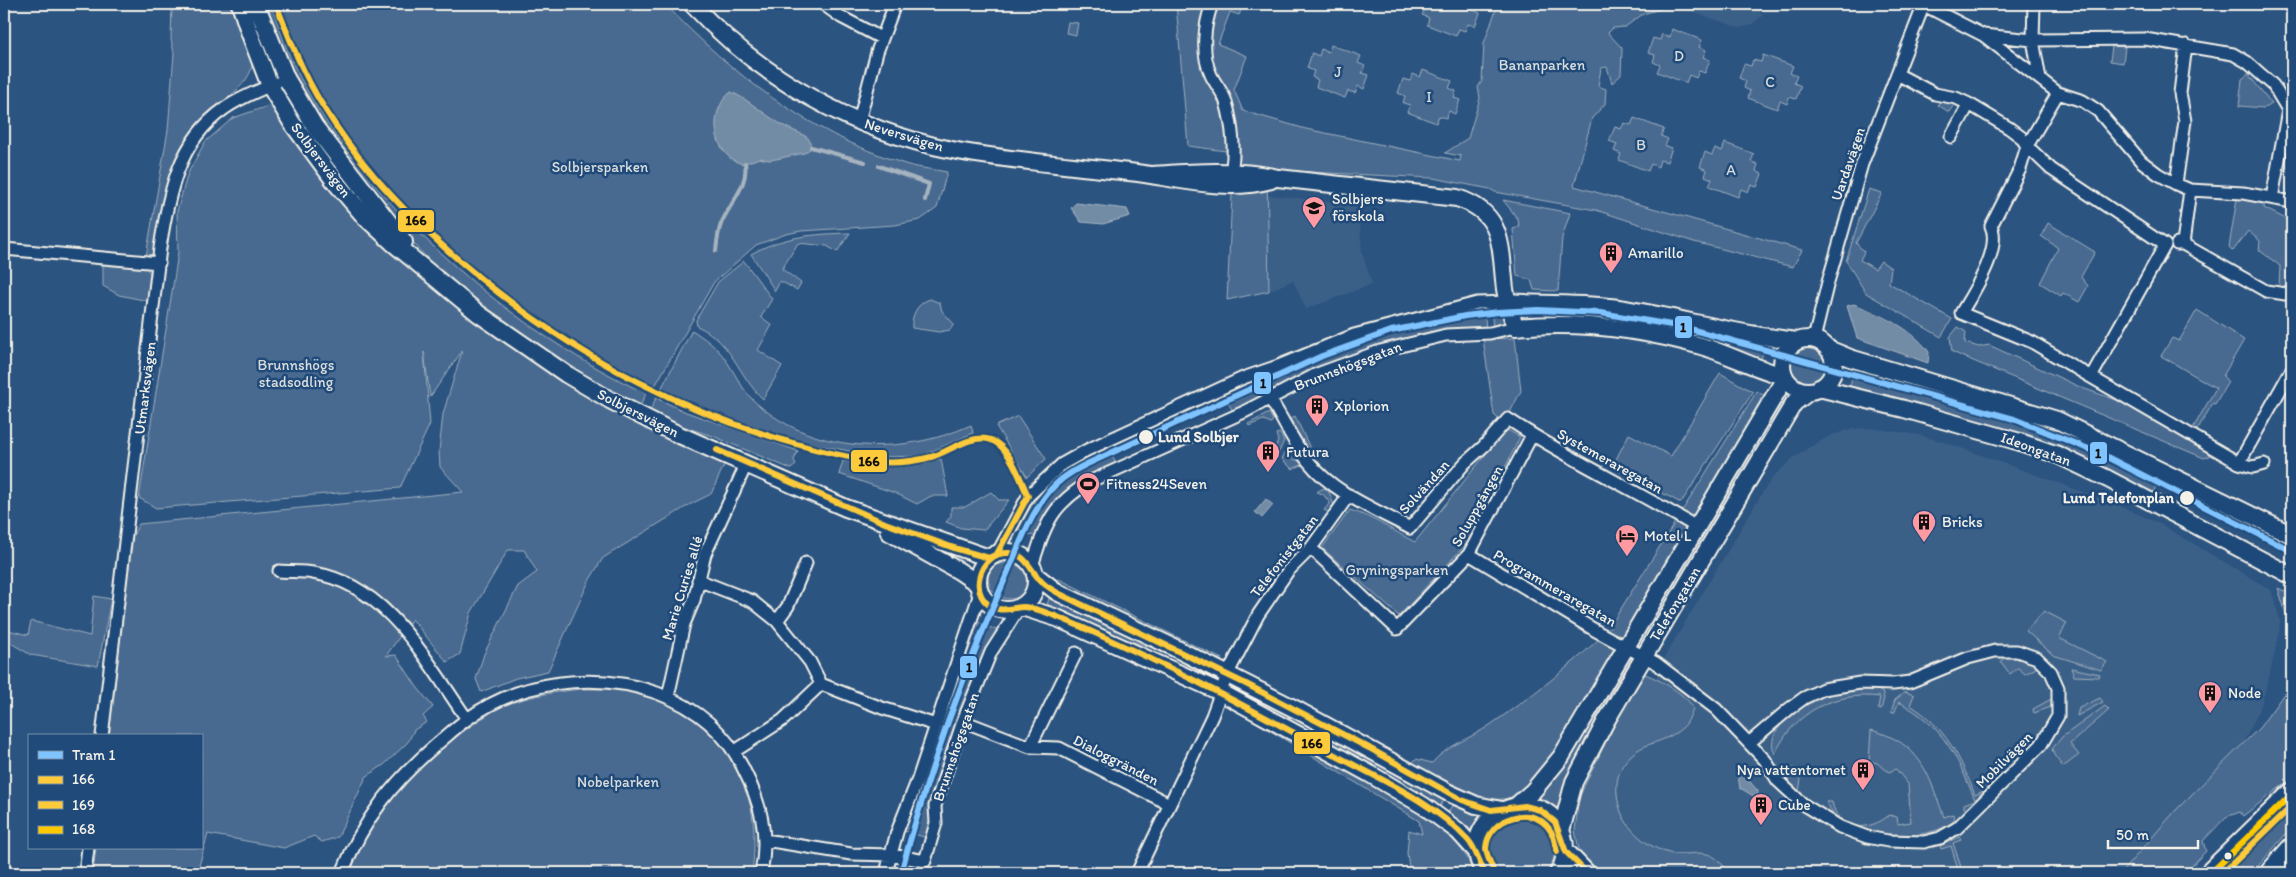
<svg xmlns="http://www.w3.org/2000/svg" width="2296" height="877" viewBox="0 0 2296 877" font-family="Itim,sans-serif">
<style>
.built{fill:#3b6088}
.green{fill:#496b90;stroke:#9eaebc}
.water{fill:#738ca6;stroke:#a7b4c0}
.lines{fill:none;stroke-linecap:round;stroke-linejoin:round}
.stream{stroke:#a7b4c0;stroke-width:4}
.street-casing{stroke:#f4f1e8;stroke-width:15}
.secondary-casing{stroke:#f4f1e8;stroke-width:20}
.highway-casing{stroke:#f4f1e8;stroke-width:25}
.street{stroke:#1f4a7a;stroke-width:11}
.secondary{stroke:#1f4a7a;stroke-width:16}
.highway{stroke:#1f4a7a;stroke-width:21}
.bus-1-casing{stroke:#1f4a7a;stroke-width:10}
.bus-2-casing{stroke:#1f4a7a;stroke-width:10}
.bus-3-casing{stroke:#1f4a7a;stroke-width:10}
.bus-1{stroke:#fcca3a;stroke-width:6}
.bus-2{stroke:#fcca3a;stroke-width:6}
.bus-3{stroke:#fec900;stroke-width:6}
.tram-1-casing{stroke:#1f4a7a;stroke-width:10}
.tram-1{stroke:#80c4ff;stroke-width:6}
.stop-dot{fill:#f4f1e8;stroke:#1f4a7a;stroke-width:2}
.labels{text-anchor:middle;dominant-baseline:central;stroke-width:5;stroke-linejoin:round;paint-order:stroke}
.park-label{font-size:15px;fill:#dadddb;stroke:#1f4a7a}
.street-label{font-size:15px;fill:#f4f1e8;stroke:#1f4a7a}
.poi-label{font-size:15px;fill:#f4f1e8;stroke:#1f4a7a;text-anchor:start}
.stop-label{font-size:15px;font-weight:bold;fill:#f4f1e8;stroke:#1f4a7a;text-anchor:start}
.line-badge{stroke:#1f4a7a;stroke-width:2}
.pale-badge-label{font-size:14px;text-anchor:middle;font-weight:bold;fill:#111}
</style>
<rect width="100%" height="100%" fill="#2c5481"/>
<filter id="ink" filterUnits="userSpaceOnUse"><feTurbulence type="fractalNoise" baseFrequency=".02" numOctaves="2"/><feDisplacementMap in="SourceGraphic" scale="10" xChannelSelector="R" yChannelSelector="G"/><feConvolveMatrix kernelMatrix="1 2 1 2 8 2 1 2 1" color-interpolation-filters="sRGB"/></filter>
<g filter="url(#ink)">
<path class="built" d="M1670,4H1757L1762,16L1751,25L1740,28Z
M1267,195L1358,204L1362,253L1372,284L1306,309L1293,280L1269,291Z
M1869,428L1919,435L1947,443L2116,504L2162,525L2271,590L2280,620L2279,634L2267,685L2259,711L2243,743L2228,764L2129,873H1687L1620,836L1605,795L1667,653L1761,495L1773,477L1792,459L1810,447L1832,435L1852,429Z"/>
<path class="green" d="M172,4H235C240,19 254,51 252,66C248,90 208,109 193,129C167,162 163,207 156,248L153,254L146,256L168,130L174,53L171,40Z
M263,4H271C277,21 283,40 290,57C341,168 453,276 554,342C584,362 615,378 646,394L640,406C566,368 486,321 429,260C404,234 382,206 360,179C335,147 312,117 294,81C281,57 273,29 263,4Z
M276,4H665C733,75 807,132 902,163C916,168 932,169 947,172L937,208L920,220L895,225L801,231L786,234L756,245L714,282L655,386L621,375L548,332L510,304L448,253L390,196L354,153L324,107L298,60Z
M1176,4H1244L1239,15L1230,12L1218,44L1247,56L1234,90L1243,111L1306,129L1460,161L1461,156L1445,153L1468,138L1480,98L1478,87L1482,81L1484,43L1498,4H1659L1667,7L1643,14L1625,27L1613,28L1608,33L1622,48L1621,75L1612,83L1607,67L1601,68L1598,86L1606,89L1605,104L1592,118L1574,186L1802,250L1793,267L1694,242L1596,210L1495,192L1490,189L1433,178L1267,170L1269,291L1227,300L1234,152L1188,146Z
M1418,4H1475L1473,10L1480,13L1475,26L1468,24L1465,31L1459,29L1456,36L1427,25L1429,18L1422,15L1425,9L1417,6Z
M1068,22L1078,23L1076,35L1066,33Z
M1672,29L1702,40L1699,47L1706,50L1703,57L1710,60L1705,73L1699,71L1696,78L1689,75L1686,83L1657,72L1660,65L1653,62L1655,55L1648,53L1653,38L1660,40L1662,34L1670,37Z
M1331,45L1361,56L1358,63L1365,66L1362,73L1369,75L1364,89L1358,86L1355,93L1348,91L1345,98L1316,87L1318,80L1312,77L1314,71L1307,68L1312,53L1319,56L1321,49L1329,52Z
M2112,46L2125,47L2123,63L2110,61Z
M1763,55L1793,66L1790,73L1797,76L1794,83L1801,86L1796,99L1789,97L1787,104L1780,101L1777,109L1748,98L1750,91L1744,88L1746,81L1739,78L1744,64L1751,66L1753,60L1761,62Z
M1423,70L1452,81L1449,88L1456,91L1454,98L1460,100L1455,114L1449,111L1446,118L1439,116L1436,123L1407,112L1410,105L1403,103L1405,96L1398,93L1403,79L1410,81L1413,74L1420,77Z
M2248,74L2272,104L2264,108L2239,106L2242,79Z
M1941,98L1956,102L1949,112L1938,105Z
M268,106L277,108L434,282L725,463L711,494L689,505L603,558L589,581L548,671L516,678L481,692L476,679L484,654L518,586L537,572L524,550H508L471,613L460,654L447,662L412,619L386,656L396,655L417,687L433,707L423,716L427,722L414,730L408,742L385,764L366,777L338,837L322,842L314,836L284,848L208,834L197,873H93L96,848H201V736H109L132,537L139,524L463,492L440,467L439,451L443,414L462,351L430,397L424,352L430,424L400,488L156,508L139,498L175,273L178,252L177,211L188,173L205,142L233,118Z
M1634,118L1664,129L1661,136L1668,139L1665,146L1672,148L1667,162L1660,160L1658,167L1651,164L1648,171L1619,160L1621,154L1614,151L1617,144L1609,141L1615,127L1621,129L1624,123L1631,125Z
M1725,143L1754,154L1751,162L1758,164L1756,171L1762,174L1757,187L1751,185L1748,192L1741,189L1738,197L1709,186L1712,179L1705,176L1707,170L1700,167L1705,152L1712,155L1715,148L1722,151Z
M1869,189L1882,193L1856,243L1864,252L1860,260L1875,269L1881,261L1891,268L1889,283L1952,319L1941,337L1866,293L1846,261Z
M2237,198L2265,200L2264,208L2292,222V289L2279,287L2280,266L2259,250L2260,241L2248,231L2233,251L2229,247Z
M1503,200L1570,213L1562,238L1558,291L1534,290L1531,280L1517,276L1513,229L1519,227L1518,219Z
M2048,223L2095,252L2081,277L2088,286L2079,302L2063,293L2061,296L2040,283L2058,248L2041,236Z
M850,233L837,252L827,246L798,243L782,269L801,283L797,290L780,281L775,291L751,254C783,236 814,234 850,233Z
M744,261L772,299L761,317L772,325L758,350L782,366L763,399C737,375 734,343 697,326L696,320L718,282Z
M103,263L147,268L151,275L148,301L119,295L103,286Z
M930,299L940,303L942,311L954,324L950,330L939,332L912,328C911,316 917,303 930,299Z
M1491,305L1500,309L1505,320L1502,326L1493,329Z
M1484,306L1486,329L1394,342L1234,413L1222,392L1350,341Z
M1527,307L1601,311L1767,342L1759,364L1726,350L1534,321L1528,317Z
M2197,310L2244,340L2223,376L2228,382L2215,404L2213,403L2196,432L2192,430L2216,388L2161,356L2172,338L2179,341Z
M1958,327L1966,332L1965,343L1979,347L1989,345L2082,388L2131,405L2238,466L2212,455L2204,458L1952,352L1950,337Z
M692,330C704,338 717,347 726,360C734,372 741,387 751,398C808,454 901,457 971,425L973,433L921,456L881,457L786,439L740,423L661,389Z
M1515,338L1521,391L1504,424L1494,415L1483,339Z
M1789 365a18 18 0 1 1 36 0a18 18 0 1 1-36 0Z
M1855,365L2037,417L2162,475L2151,496L1849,390Z
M1720,373L1753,392L1681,503L1612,467L1629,434L1671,456Z
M1757,391L1766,397C1729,459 1693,521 1656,583C1634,620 1545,786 1512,797C1480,808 1439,779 1412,763L1416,759L1432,763C1447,745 1470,739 1490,725C1529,698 1573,665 1607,631Z
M656,398L686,412L798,451L794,460L796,465L791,469L713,436L678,425L650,411Z
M1269,413L1273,420L1271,423L1263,420L1249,426L1248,424Z
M1018,416L1046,459L1027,477L996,426Z
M1295,416L1315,459L1314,461L1290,419Z
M1506,429L1520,437L1469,541L1399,616L1322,548L1350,510C1373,517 1393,531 1415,542Z
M1280,433L1284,441L1277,456L1273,453L1278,441L1276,434Z
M1107,445L1118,468L1074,487L1040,539L1018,529C1040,485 1064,466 1107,445Z
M1287,449C1290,456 1292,460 1300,461L1302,465L1292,469L1282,459Z
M941,459L948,496H931L917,504L895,493L839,474L843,461C877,467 907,465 941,459Z
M1324,488L1329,492L1334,505L1328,512L1324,510L1330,503L1323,494L1316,492Z
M991,492L999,500H1009L984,530L961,528L946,522L951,516V507H965Z
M1009,562C1057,580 1008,619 990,586C986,578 989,571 995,565Z
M1059,579L1222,659H1214L1056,586Z
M2278,588L2292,595V778L2243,816L2240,812L2226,817L2203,841L2206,851L2185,873H2121L2176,810L2260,727L2288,688L2287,671L2289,623Z
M1051,594L1200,669L1149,647L1113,635L1047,604Z
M94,596L111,599L98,666L31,655L4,639V629L28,635L31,621L90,636Z
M2044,611L2067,623L2059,638L2107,662L2101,670L2053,655L2026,631Z
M978,622L998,631L927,838L904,831L919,796Z
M1629,656L1632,661L1571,770L1561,795L1558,812L1533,799Z
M2006,656L2024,658L2038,667L2025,674L2018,668L2010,674L2001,662Z
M2071,668L2100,674L2099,677L2074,676Z
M1644,674C1655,676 1692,698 1693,709C1690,715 1688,724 1682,728C1671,738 1658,741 1645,746C1618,759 1612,783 1620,809C1627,830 1647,847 1669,853C1686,858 1704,846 1719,861C1723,865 1725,867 1727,873H1600L1593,868L1580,854L1575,831L1579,797L1638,676Z
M1232,684L1445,798L1439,808L1234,691Z
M583,689C602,689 623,688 641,693C698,708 746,760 753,820C755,838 754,856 752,873H350C374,801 431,751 492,712C513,698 558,691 583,689Z
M1862,689H1875L1882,692L1884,698L1881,710L1878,709L1880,697C1834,691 1794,712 1775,754C1761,727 1810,700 1832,694C1842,691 1852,690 1862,689Z
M1905,692L1914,695L1910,705C1945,726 1961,758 1975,795L1983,791L1985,795L1968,810L1964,808V804L1975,800C1956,754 1944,727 1899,702L1894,713L1891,712L1895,700Z
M2053,698L2051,707L2034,713L2033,709Z
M2100,698L2103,702L2077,716L2079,708Z
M2105,706L2109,710L2070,744L2079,755L2063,767L2054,755L2052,749L2062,737Z
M1236,710L1303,744L1415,809L1457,843L1468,859L1473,873H1410L1407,853L1409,830L1422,834L1419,821Z
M1871,730C1921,743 1928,773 1944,817L1953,814L1955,820C1930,842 1872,838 1844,823C1836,818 1831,810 1826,802H1832C1838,832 1870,832 1889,815L1897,817L1898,824L1911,822L1908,784L1896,769L1889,772L1877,763L1869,761Z
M1793,768L1802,772L1799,792L1788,782Z
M1454,802L1480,815L1472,830L1447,814Z
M2292,807V827L2252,873H2223Z
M1518,814C1550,816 1566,848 1546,873H1495C1473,848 1491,822 1518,814Z
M1959,837L1961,840L1953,843L1963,873H1959L1951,846L1941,849L1940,846Z"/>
<path class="water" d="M731,92C752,101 768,119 790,129C796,132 803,134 808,138C811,142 811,145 810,149L804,153L776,159L769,160L759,158L743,164C712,157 707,110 731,92Z
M1076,203L1127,209L1130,216L1103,224L1081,222L1071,208Z
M1854,304C1881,315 1911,327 1929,352L1928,363L1857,338L1847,306Z
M1266,499L1273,505L1262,518L1255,512Z
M1742,770L1749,774L1750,782L1758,791L1757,798L1740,788L1738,776Z"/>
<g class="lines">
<path class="stream" d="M811,147L865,162
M879,166L929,184L925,200
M716,251C717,242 718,232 721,224C729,204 749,186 745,163"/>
<g class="street-casing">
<path id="street" d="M823,4L841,17L881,38
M1212,4C1204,25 1201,54 1211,75C1215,84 1223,92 1226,102C1232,123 1237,157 1229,177
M2034,4L2033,40L2040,79
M1924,5L1983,35L2058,93L2083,101L2098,111L2141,161L2158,174L2176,184L2190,190L2243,193L2292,202
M1983,35L2033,40L2145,39L2233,54L2247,62L2273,85L2288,110L2272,198
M1897,74L1935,94L1956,98L1969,104L2009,128L2021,137L2027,146L2051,169L2165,245L2091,377L2239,463L2292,369
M2058,93L2027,146L2020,169L1991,226C2002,249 1973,293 1961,313L2032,342L2091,377
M859,121L877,52L895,4
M1951,137L1969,104
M2176,184L2185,121L2180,93L2186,45
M2177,244H2183L2190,190
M2183,244L2266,291L2292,295
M4,249L159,263
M1814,339L1828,282L1862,164L1924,4
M1270,399C1283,419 1293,442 1308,461C1333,493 1376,510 1410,528L1465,463L1484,446L1508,419C1569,460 1636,490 1698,528
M2239,463L2253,467L2264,464
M1311,548L1397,629L1469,554L1532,435
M997,554L1028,496L1062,464L1087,450L1243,378L1278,366L1354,335L1477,303L1508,302
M1469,554L1598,632L1656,663L1716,709L1765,760L1778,781L1804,805L1840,827L1867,837L1888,841L1924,842L1940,838L1957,828L2041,745L2058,716V688L2051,672L2037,658L2017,651H1995L1968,658L1910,682L1893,684L1860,683L1823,689L1804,698L1789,709L1749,743
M1032,566C1046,523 1051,505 1091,481L1244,412L1317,374L1380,351L1446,335L1490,333L1515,327
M279,571C290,572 302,571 313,573C388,584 428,664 467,719
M698,580L752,601L777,621L810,662L821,684L882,708L936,725
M777,621L788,606L806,563
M668,697L684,624L694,600L705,554L747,463
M963,721L1030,747L1059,748L1169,804
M102,736L160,248C168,196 178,141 224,109C239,98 258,91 276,83
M1030,747L1076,653
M735,751L783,720L821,684
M765,840L851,854L892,855L925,861L936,823L935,806L963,721L991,652L1019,608
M85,873L88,848
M342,873C364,818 393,782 437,744C447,736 456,727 466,720C519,680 596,671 657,693C695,707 726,732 743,768C761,803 769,834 761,873
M886,873L897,832L918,779L980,593
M1137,873L1212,716L1227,675L1258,615L1288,571L1311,548L1349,495"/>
</g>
<g class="secondary-casing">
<path id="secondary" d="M240,4L250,34L270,86L292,123L336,183L365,217L392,242L479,314L566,374L610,400L675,433L846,508L989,558
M256,4L286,78L315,127L404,242
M692,4C761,78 852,130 952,150C1010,161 1070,165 1129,172C1176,177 1223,193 1271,180
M1153,175C1196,172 1236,169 1278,178L1457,198C1505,213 1500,248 1505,289C1507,302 1512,314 1515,327C1577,321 1642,329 1701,346C1729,354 1755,369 1784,376
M1508,302C1544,305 1581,303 1618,308C1678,317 1737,335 1797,341
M1782 365a26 26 0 1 1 52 0a26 26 0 1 1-52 0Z
M1828,349L1850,358L2057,420L2292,535
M1819,388L1904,409L2020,442L2058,455L2108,479L2292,576
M889,532L959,571L978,584
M978 581a29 29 0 1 1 58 0a29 29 0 1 1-58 0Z
M1035,575L1057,592L1171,646L1299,711L1449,793L1476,805L1502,810
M1022,607L1057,618L1220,692L1370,774L1424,806L1458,831L1477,852
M1516,806L1533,791L1561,757L1785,378
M1561,831L1574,782L1606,721L1794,403L1810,391
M1565,850L1587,873
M1485,873C1449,817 1544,774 1563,836C1567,849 1565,863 1558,873"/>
</g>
<g class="highway-casing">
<path id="highway" d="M2211,873L2292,794
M2271,873L2292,849"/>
</g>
<use href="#street" class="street"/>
<use href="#secondary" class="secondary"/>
<use href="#highway" class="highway"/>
<g class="bus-1-casing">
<path id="bus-1" d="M276,4C290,40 303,74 323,106C356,160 397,205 444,247C562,354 705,429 863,460C885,464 909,463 931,457C949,452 971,433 991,440C1010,447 1020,479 1028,496L997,554
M717,450L885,523L954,548L989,558L997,554
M1485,873C1479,862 1476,849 1468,840C1431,800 1377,778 1331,753C1266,717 1200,682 1132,650C1103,637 1073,622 1042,611C1037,610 1030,607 1024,607C1015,607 1007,611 998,609C965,600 978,551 1009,553C1027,554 1030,571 1042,582C1048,588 1056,592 1064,596L1246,684L1369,748L1462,800L1491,810L1525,806L1540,810L1555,822L1566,852L1587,873"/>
</g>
<g class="bus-2-casing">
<path id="bus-2" d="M1493,870C1491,863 1486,855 1486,848C1488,818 1533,803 1550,830C1554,835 1555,845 1557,852
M2223,873L2292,806"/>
</g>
<g class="bus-3-casing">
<path id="bus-3" d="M2211,873L2292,794"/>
</g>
<use href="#bus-1" class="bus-1"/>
<use href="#bus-2" class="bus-2"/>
<use href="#bus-3" class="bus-3"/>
<g class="tram-1-casing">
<path id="tram-1" d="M901,873C928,773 962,676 1004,581C1017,551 1028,518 1048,493C1058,480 1072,471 1087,464L1322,356L1391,331L1465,316L1498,312L1538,310L1601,313L1683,327L2014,419L2101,454L2292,551"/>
</g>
<use href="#tram-1" class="tram-1"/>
</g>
</g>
<defs>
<g id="school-pin" transform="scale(1.25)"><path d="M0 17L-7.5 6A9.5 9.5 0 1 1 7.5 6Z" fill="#ff9aa2" stroke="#1f4a7a"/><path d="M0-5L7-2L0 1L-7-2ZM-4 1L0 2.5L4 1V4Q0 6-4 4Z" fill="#111"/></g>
<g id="building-pin" transform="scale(1.25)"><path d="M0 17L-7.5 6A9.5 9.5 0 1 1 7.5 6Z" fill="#ff9aa2" stroke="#1f4a7a"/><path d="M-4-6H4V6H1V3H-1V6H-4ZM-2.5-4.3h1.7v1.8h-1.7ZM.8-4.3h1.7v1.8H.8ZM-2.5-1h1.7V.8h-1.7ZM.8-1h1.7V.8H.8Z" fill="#111"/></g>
<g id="stadium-pin" transform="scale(1.25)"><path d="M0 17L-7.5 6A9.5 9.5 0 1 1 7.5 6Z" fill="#ff9aa2" stroke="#1f4a7a"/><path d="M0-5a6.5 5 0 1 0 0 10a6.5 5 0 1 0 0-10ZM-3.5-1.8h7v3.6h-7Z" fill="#111"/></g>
<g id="hotel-pin" transform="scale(1.25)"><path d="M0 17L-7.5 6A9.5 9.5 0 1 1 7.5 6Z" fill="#ff9aa2" stroke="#1f4a7a"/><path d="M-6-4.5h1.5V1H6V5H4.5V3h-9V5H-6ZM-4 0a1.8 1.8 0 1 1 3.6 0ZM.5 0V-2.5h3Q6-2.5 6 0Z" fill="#111"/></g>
</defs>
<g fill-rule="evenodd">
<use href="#school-pin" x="1314" y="208"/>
<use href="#building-pin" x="1611" y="253"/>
<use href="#building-pin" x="1317" y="406"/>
<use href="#building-pin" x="1268" y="452"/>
<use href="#stadium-pin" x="1088" y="484"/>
<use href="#building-pin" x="1924" y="522"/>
<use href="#hotel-pin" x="1627" y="536"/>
<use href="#building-pin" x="2210" y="693"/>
<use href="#building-pin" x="1863" y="770"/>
<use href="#building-pin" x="1761" y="805"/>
</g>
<g class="stop-dot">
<circle cx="1146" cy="437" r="8"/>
<circle cx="2187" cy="498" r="8"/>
<circle cx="2228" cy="856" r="4.5"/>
</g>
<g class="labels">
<g class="park-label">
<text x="1679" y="56">D</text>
<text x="1542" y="65">Bananparken</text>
<text x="1338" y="72">J</text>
<text x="1770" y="82">C</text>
<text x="1429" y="97">I</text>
<text x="1641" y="145">B</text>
<text x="600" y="167">Solbjersparken</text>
<text x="1731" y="170">A</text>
<text x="296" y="365">Brunnshögs<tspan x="296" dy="17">stadsodling</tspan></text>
<text x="1397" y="570">Gryningsparken</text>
<text x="618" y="782">Nobelparken</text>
</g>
<g class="street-label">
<text transform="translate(904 135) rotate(17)">Neversvägen</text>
<text transform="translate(321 160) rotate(53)">Solbjersvägen</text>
<text transform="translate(1848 164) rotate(-71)">Uardavägen</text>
<text transform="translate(1348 366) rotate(-21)">Brunnshögsgatan</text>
<text transform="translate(145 388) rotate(-83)">Utmarksvägen</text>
<text transform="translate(638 413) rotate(27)">Solbjersvägen</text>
<text transform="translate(2036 449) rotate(20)">Ideongatan</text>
<text transform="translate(1610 461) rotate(29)">Systemeraregatan</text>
<text transform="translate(1424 487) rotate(-48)">Solvändan</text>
<text transform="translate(1477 506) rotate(-61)">Soluppgången</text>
<text transform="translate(1284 556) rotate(-52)">Telefonistgatan</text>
<text transform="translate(682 588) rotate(-73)">Marie Curies allé</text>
<text transform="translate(1555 588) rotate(30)">Programmeraregatan</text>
<text transform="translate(1675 604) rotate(-59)">Telefongatan</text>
<text transform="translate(956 747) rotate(-71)">Brunnshögsgatan</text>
<text transform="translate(1116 760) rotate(27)">Dialoggränden</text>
<text transform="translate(2004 760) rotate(-45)">Mobilvägen</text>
</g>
<g class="poi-label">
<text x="1332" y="199">Solbjers<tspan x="1332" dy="17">förskola</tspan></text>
<text x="1628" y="253">Amarillo</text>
<text x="1334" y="406">Xplorion</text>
<text x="1286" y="452">Futura</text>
<text x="1106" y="484">Fitness24Seven</text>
<text x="1942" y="522">Bricks</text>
<text x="1644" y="536">Motel L</text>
<text x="2228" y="693">Node</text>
<text x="1846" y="770" text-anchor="end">Nya vattentornet</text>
<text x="1778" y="805">Cube</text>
</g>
<g class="stop-label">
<text x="1158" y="437">Lund Solbjer</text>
<text x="2174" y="498" text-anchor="end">Lund Telefonplan</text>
</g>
</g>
<g class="line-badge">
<rect x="397" y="209" width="38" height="24" rx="5" fill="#fcca3a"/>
<rect x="1674" y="315" width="19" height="24" rx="5" fill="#80c4ff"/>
<rect x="1253" y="371" width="19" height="24" rx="5" fill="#80c4ff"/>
<rect x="2089" y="441" width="19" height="24" rx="5" fill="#80c4ff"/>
<rect x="850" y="449" width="38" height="24" rx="5" fill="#fcca3a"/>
<rect x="959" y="655" width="19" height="24" rx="5" fill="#80c4ff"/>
<rect x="1293" y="731" width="38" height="24" rx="5" fill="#fcca3a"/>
</g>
<g class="pale-badge-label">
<text x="416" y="225">166</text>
<text x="1683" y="332">1</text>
<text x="1263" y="388">1</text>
<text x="2098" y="458">1</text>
<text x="869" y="466">166</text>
<text x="969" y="672">1</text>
<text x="1312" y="748">166</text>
</g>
<rect width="2296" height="877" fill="none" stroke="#1f4a7a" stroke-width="20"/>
<rect x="10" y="10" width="2276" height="857" fill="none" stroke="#f4f1e8" stroke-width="2" filter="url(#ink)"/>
<rect x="28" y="734" width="175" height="115" fill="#1f4a7a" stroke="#748da6"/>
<rect x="38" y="751" width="25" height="8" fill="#80c4ff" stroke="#748da6"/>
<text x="72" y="760" font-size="15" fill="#f4f1e8">Tram 1</text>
<rect x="38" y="776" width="25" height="8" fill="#fcca3a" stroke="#748da6"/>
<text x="72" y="784" font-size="15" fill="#f4f1e8">166</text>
<rect x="38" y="801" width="25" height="8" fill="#fcca3a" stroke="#748da6"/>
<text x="72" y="810" font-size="15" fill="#f4f1e8">169</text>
<rect x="38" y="826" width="25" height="8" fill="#fec900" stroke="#748da6"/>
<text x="72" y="834" font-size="15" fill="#f4f1e8">168</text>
<path d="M2108 840v8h90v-8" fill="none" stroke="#f4f1e8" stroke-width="2.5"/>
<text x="2116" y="840" font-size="15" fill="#f4f1e8" stroke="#1f4a7a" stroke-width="4" paint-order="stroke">50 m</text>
</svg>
